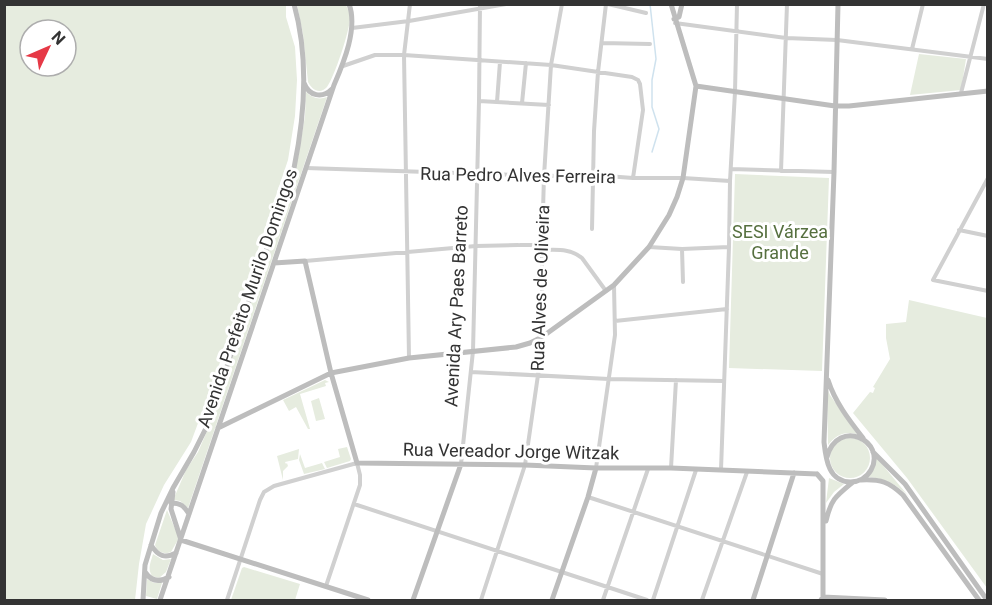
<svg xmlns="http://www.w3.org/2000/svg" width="992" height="605" viewBox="0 0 992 605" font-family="Roboto,sans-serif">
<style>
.green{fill:#e6ecdf;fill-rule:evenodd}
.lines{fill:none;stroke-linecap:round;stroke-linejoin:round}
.stream{stroke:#cfe2ee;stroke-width:1.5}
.street{stroke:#d0d0d0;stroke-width:4}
.secondary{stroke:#bdbdbd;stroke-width:5}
.labels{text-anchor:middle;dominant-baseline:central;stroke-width:6;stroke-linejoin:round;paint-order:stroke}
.street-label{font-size:18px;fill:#333;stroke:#fff}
.park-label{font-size:18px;fill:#56703f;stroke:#fff}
</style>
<rect width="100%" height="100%" fill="#fff"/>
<path class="green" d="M4,5H286V17L295,47L297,80L295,116L288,160L213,383L191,442L164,485L146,524L139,564L135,600H5ZM30,30H66V66H30Z
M297,5H346C348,9 350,14 350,18C350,30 334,78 327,87C320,95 312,90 308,82L303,34Z
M919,54L966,59L961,90L910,95Z
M306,92C312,98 319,100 327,97L188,508L180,501L174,500V498L186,470L198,452L208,429L298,158L305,116Z
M735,174L829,178L822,371L729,368Z
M909,300L987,318V588L907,478L853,413L870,392L873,393L875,388L873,387L890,359L886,338V324L906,322Z
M325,380L329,382L325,383L326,386L300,394L310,429H308L296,407L289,411L283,400Z
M827,388L830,395L857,434C844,431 836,435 828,445Z
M319,398L325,419L316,421L311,401Z
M830 458a20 20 0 1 1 40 0a20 20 0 1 1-40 0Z
M347,447L351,459L350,461L327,468L324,462L340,457L338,449Z
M299,449L298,459L285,462L286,464L287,463L288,466L283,471V480L277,456Z
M300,454L305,468L322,463L325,469L304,474L299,460Z
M876,457L910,498C897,484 885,478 866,477Z
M829,478L844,484L834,492L826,503Z
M167,510L179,538L171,552C165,555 157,552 155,545Z
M153,554L163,560L171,559L166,572L159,578L152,576C147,568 151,562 153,554Z
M244,567L300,584L295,600H231L242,568Z
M147,579L154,583H162L157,599L146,596Z"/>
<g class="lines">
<path class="stream" d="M650,4L656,59L652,80V107L659,129L652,152"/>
<path class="street" d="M608,4L646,13
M675,23L786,38L837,40L988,59
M352,28L409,21L506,4
M602,43L650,44
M912,49L923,4
M343,66L375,55H404L551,65L632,77L638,80L640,84L643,110L633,178
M961,93L984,4
M479,101L549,105
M497,102L500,62
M522,103L526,63
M306,168L544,176L593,175L633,178H683L730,181
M731,169L834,172
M781,171L787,4
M988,178L933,280L988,291
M592,229L594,131L598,72L606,4
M959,230L988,236
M520,245H542
M649,247L682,249L729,247
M682,249L683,282
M542,250C557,250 570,248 582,258L606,291
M305,261L476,246L518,245
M615,321L727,309
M409,358L404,55L410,4
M471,372L609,379L723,381
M461,464L473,351L479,101L480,4
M596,468L615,335L614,285
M671,468L676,380
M721,470L729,247L730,181L735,92L737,4
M588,497L823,574
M354,504L647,600
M227,600L260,500L264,492L274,486L357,463L360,475V485L326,586
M481,600L525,465L538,375L542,337V245L544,176L551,65L562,4
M603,600L648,469
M653,600L696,470
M702,600L747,472"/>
<path class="secondary" d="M674,19L679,17L682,4
M304,83C309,96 322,99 332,89
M696,86L835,106H849L988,91
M274,263L305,261L331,373L357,463L525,465L596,468H671L817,474
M828,380C835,402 849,420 863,438
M218,428L331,373L409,358L516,347L530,343L542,337L614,285L649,247L669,215L677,197L683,178L696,86L671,4
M873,452L905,484L987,600
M827,457C838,417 887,441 871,470C862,486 838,486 830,469C826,461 825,451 824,442L834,172L838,4
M817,474L823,481V597L821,600
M861,480C881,479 889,482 903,495L979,600
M173,492L171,509L181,540L368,600
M171,503C181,503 184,506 189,514
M826,521C831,499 836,496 853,482
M151,545C158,556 165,559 176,553
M145,572C151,581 159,583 169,577
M823,597L885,600
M143,600L145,565L161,513L173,488L194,452L206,428L294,168C305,115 309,58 294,4
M160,600L334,85C344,62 358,28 349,4
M413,600L461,464
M552,600L588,497L596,468
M753,600L794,473"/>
</g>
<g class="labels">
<g class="street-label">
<text transform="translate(518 175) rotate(1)">Rua Pedro Alves Ferreira</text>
<text transform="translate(540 288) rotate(-88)">Rua Alves de Oliveira</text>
<text transform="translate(247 298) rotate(-71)">Avenida Prefeito Murilo Domingos</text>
<text transform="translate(456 306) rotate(-87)">Avenida Ary Paes Barreto</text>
<text transform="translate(511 451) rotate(1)">Rua Vereador Jorge Witzak</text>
</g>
<g class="park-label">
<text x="780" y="231">SESI Várzea<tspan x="780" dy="21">Grande</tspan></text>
</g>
</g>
<rect width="992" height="605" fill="none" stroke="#333333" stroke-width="12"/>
<g transform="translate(48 48) rotate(46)"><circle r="28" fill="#ffffff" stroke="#adadad" stroke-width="1.5"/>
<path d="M0-4.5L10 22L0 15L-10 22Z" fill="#e63946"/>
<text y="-9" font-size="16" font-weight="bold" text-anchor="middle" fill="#333333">N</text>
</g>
</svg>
